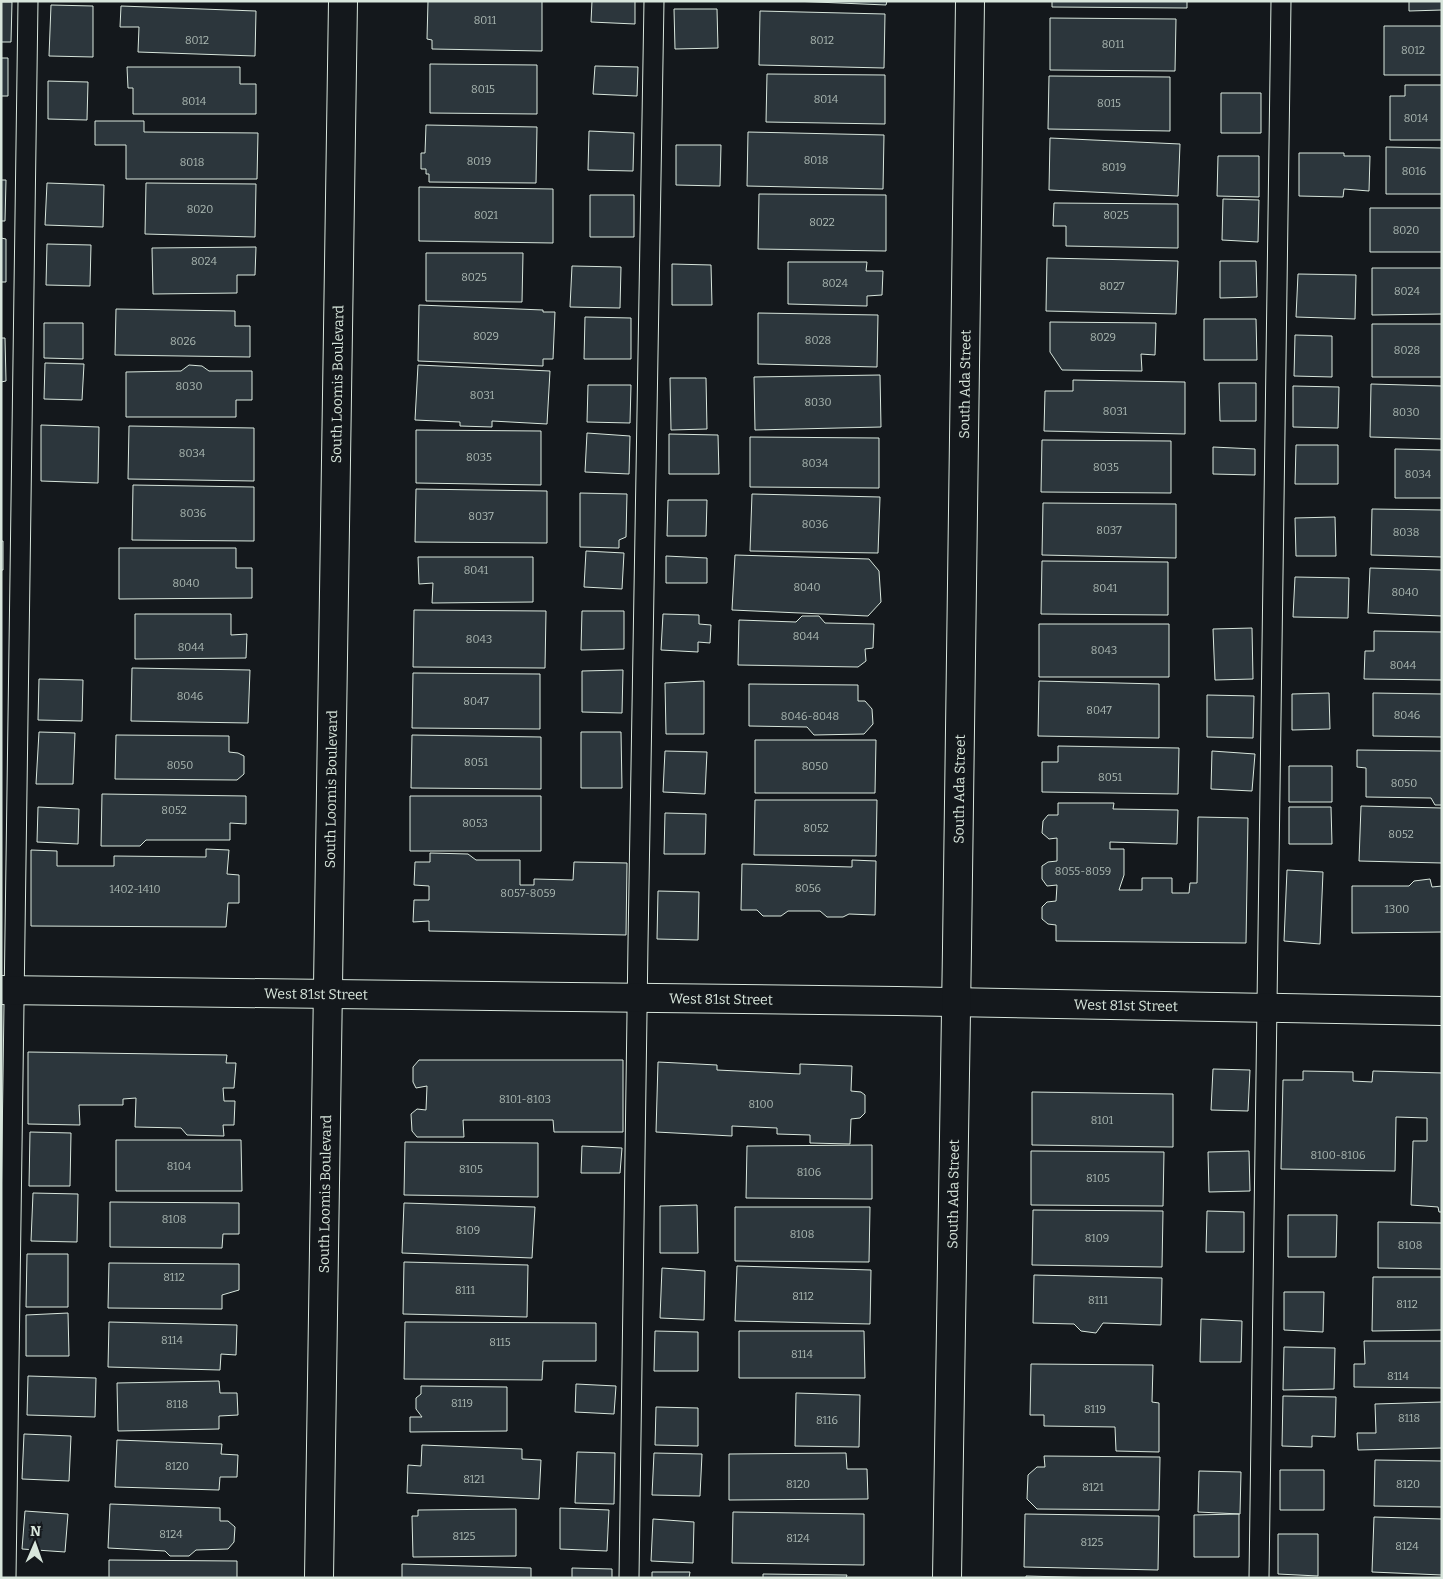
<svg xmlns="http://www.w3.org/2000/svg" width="1443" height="1579" viewBox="0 0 1443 1579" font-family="Bitter,serif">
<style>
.building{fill:#2c363c;stroke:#d8e6dc}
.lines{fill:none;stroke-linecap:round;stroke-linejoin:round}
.lane-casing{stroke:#d8e6dc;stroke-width:21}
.street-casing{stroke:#d8e6dc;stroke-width:30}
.secondary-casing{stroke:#d8e6dc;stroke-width:30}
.lane{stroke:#14181c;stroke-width:19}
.street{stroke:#14181c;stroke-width:28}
.secondary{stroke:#14181c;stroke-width:28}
.labels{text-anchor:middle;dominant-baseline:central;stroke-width:4;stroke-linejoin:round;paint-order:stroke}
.number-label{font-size:11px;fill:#adbab4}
.street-label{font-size:14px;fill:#d8e6dc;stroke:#14181c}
</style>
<rect width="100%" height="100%" fill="#14181c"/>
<path class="building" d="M428,1H542V51L432,49V40L427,39Z
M592,1H635V24L591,22Z
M793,1H887L886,5Z
M1052,1H1187V8L1052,7Z
M1409,1H1442V10L1409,11Z
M1,2H12L11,42H1Z
M51,5L93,6V57L49,56Z
M121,6L256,11L255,56L138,52L139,27H120Z
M674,9H717L718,48L675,49Z
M760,11L885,14L884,68L759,65Z
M1050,18L1176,19L1175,71L1050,70Z
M1384,26H1442V75H1384Z
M1,58H8V96H1Z
M430,64L537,65V114L430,113Z
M595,66L638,67L637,96L593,94Z
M127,67H240V84H256V114H133V88H128Z
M767,74L885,75V124L766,122Z
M1049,76L1170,77V131L1048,129Z
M48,81L88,82L87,120L48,119Z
M1405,85H1442V140H1390V96H1405Z
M1221,93H1261V133H1221Z
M95,121H144V132L258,133L257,179H126V145H95Z
M426,125L537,127L536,183L429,182V174H426V169H421V153H425Z
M589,131L634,133L633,171L588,170Z
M748,132L884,135L883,189L747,186Z
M1050,138L1180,144L1178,196L1049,190Z
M676,145H721L720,186L676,185Z
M1386,147L1442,148V194H1386Z
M1299,153H1344V156H1370L1369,191L1344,189L1343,197L1299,196Z
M1218,156H1259V197L1217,196Z
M1,180H6L5,221H1Z
M47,183L104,185L103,227L45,225Z
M146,183L256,184L255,237L145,234Z
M419,187L553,189V243L419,241Z
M759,194L886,195V251L758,249Z
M590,195H634V237H590Z
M1223,199L1259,200L1258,242L1222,240Z
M1054,203L1178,204V248L1066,246V226H1053Z
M1370,208H1442V252H1370Z
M1,238L6,239V282H1Z
M47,244L91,245L90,286L46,285Z
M256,247L255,275H237V293L153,294L152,248Z
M426,253H523L522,302L426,301Z
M1047,258L1178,261L1176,314L1046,311Z
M1220,261H1256L1257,297L1220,298Z
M788,262H867L866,271H883L882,295L867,296V306L788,304Z
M672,264L711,265L712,305H672Z
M572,266L621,267L620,308L570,307Z
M1372,268H1442V314L1372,315Z
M1298,274L1356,275L1355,319L1296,317Z
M419,305L543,310V312H555L553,359H543V366L418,361Z
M116,309L235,311V326H250V357L115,355Z
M758,313L878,315L877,367L758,364Z
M585,317L631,318V359H584Z
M1204,319H1256L1257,360H1204Z
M1050,322L1156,323L1155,355L1141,354L1142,371L1062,370L1050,352Z
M44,323H83V359L44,358Z
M1372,324H1442V377H1372Z
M1295,335L1332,336V377L1294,376Z
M1,338H5L6,381L1,382Z
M45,363L84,364L82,400L44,399Z
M189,365L202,366L209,371H252V400H236V417H126V372L181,371Z
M418,365L550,371L547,424L492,421V427L460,426V422L415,420Z
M880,375L881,427L755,430L754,377Z
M670,378H706L707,429L671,430Z
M1073,380L1185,382V434L1044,431L1045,391H1073Z
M1219,383H1256V421H1220Z
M1371,384L1442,386V439L1370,437Z
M588,385H631L630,423L587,422Z
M1293,386L1339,387L1338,428L1293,427Z
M41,425L99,427L98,483L41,481Z
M129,426L254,428V481L128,479Z
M416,430L541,431V485L416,483Z
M587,433L630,436L629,474L585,472Z
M669,434L718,435L719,474H669Z
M750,437L879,438V488L750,487Z
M1042,440L1171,441V493L1041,492Z
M1296,445H1338V484H1295Z
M1213,447L1255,449V475L1213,474Z
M1395,449L1442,450V498H1395Z
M133,485L254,487V541L132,540Z
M416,489L547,491V543L415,542Z
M580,493L627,494L626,537L619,540V548L580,547Z
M752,494L880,497L878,553L750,551Z
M668,500H707L706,536H667Z
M1043,503L1176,504V558L1042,555Z
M1372,509L1442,510V557L1371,555Z
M1335,517L1336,556H1296L1295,518Z
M1,541H3V570H1Z
M119,548H236V568H252V598L119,599Z
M586,551L624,553L622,589L584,587Z
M735,555L869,559L879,571L881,602L868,616L732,610Z
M666,556L707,558V583H666Z
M418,557H533V602L432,603L433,583L419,584Z
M1042,561L1168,562V615L1041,614Z
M1370,568L1442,570V616L1368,613Z
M1295,577L1349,578L1348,618L1293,617Z
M414,610L546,611L545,668L413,667Z
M582,611H624V649L581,650Z
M135,614H231V635L247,634L246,658L135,659Z
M663,614L699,615V624L711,625L710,643L698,642V652L661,650Z
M802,616H819L825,623L874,624L873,648L865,649L866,661L858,667L738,665L739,620L796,622Z
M1039,624H1169V677H1039Z
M1252,628L1253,679L1215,680L1213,629Z
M1374,631L1442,632V680L1364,679L1365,651H1374Z
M132,668L250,670L248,723L131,721Z
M623,670L622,713L582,712V671Z
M413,673L540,674V729L412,728Z
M39,679L83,680L82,721L38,720Z
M704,681V734H666L665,683Z
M1039,681L1159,684V738L1038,736Z
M749,684L858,685V701H865L872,709L873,724L864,734L814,735L807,727L749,726Z
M1329,693L1330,729L1292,730V694Z
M1373,693L1442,694V737L1373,736Z
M1207,695L1254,696L1253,738L1207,737Z
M39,732L75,733L73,784H36Z
M581,732H621L622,788H581Z
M116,735L229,736V752L238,753L244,756V774L237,780L115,779Z
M412,735L541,737V789L411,788Z
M755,740H876L875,793H755Z
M1058,746L1179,748L1178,794L1042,792V762H1058Z
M1357,750L1442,751V805H1435L1431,798L1366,797V768L1357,767Z
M665,751L707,752L705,794L663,792Z
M1212,751L1255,754L1252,791L1211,789Z
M1289,766H1332V802H1289Z
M102,794L246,796V824L230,823V840H146L140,846H101Z
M410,796H541V851H410Z
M755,800H877L876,856L754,855Z
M1058,803H1114L1113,809L1178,810L1177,844L1110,842V849H1124V875L1119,890H1142V878H1172V893H1189L1190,883H1197L1198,817L1248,818L1246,943L1056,941V925L1048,924L1042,919V907L1047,902L1056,901L1057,885L1047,886L1042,879V866L1048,862L1057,861V838L1049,839L1042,833L1043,821L1048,815H1058Z
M1361,806L1442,808V863L1359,861Z
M38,807L79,809L78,844L37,842Z
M1289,807H1331L1332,844H1289Z
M665,813L706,814L705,854H664Z
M206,849L229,850L227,874L239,875V903H228L226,927L31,926V850L57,851V866H114V856L206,857Z
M430,853L468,854L476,860H520V885H534V879L573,880L574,862L627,863L626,935L429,931V921L413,922L414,900H429V886L414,885L415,862H430Z
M852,860L876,861L875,915L849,914L843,917H827L820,911H788L781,916H763L757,910H741L742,864L852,867Z
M1287,870L1323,872L1320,944L1284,941Z
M1430,879L1432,887L1442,886V932L1352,933V886H1409L1414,881Z
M658,891L699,892L698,940L657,939Z
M28,1052L227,1055L226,1063H236L234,1088H223L224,1101H235L234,1125H223L224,1136L187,1135L181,1128L135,1127L136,1098L123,1099V1105H79L80,1125L28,1124Z
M419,1060H623V1132H554L553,1120H463L464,1137H417L412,1131L411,1114L417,1109L426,1110L427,1086L416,1088L413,1082V1067Z
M658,1062L717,1065V1070L800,1074V1064L852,1066L851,1091L861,1092L865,1095V1113L860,1118L851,1119L850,1144L810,1143V1135L777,1134V1128L732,1126V1136L656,1132Z
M1213,1069L1250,1070L1248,1111L1211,1110Z
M1303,1071L1353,1072V1081L1372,1082L1373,1071L1442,1073V1212H1439L1438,1207L1411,1205L1413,1141H1427V1118L1396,1117L1395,1171L1281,1169L1283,1080H1303Z
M1032,1092L1173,1094V1147L1032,1145Z
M30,1132L71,1133L70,1186H29Z
M116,1140H241L242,1191H116Z
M405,1142L538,1143V1197L404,1195Z
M872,1145V1199L746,1198L747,1146Z
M582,1146L622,1148L620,1173H581Z
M1031,1151L1164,1152L1163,1206L1031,1205Z
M1249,1151L1250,1191L1209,1192L1208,1152Z
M33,1193L78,1194L77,1242L31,1241Z
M110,1202L239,1203V1234H223L222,1248L110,1247Z
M404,1203L535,1207L532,1258L402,1253Z
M697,1205L698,1253H660V1206Z
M735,1207H870L869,1262L735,1261Z
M1033,1210L1163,1211L1162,1267L1032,1265Z
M1207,1211L1244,1212V1252H1206Z
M1288,1215H1337L1336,1257H1288Z
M1378,1222L1442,1223V1269L1378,1268Z
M27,1254H68V1307H26Z
M404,1262L528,1265L527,1317L403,1314Z
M109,1263L239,1264V1290L222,1295V1309L108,1308Z
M737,1266L871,1270L870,1324L735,1321Z
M662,1268L705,1271L704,1320L660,1318Z
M1034,1275L1162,1278L1161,1325L1103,1323L1096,1333L1081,1331L1074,1324L1033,1323Z
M1373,1277H1442V1330L1372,1331Z
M1284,1292H1324L1323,1332L1284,1330Z
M68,1313L69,1356H26V1315Z
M1201,1319L1242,1321L1241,1362H1200Z
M109,1322L237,1325L236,1355L221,1354L220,1370L108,1367Z
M405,1322L596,1323V1361H543L542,1380L404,1379Z
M655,1331L698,1332V1371H654Z
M739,1331H864L865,1378H739Z
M1364,1341H1442V1388L1354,1387V1364H1365Z
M1284,1347L1335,1348L1334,1389L1283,1390Z
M1031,1364L1153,1365L1152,1402L1159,1403V1452L1116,1451L1115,1427L1044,1426V1415H1030Z
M28,1376L96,1378L95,1417L27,1415Z
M219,1381L220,1393H237L238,1415L219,1416V1429L118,1431L117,1383Z
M576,1384L616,1386L614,1414L575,1412Z
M421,1386L507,1387V1431L410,1432V1417H422L416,1409V1398L421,1394Z
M796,1393L860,1395L859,1447L795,1446Z
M1283,1396L1336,1397L1335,1437L1312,1436V1447L1282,1446Z
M1442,1402V1448L1358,1450L1357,1433H1376L1375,1404Z
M656,1407L698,1408V1446L655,1445Z
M24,1434L71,1436L69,1481L22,1479Z
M117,1440L222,1444L221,1454L238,1455L237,1477H220L219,1490L115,1487Z
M422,1445L522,1449V1459L541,1460L539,1499L407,1493L408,1465L421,1466Z
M577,1452L615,1453L614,1504L575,1503Z
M654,1453L702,1454L700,1496L652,1495Z
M846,1453L847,1469H867L868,1499L729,1500V1454Z
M1044,1456L1160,1457L1159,1510L1037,1509L1027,1499L1028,1475L1037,1467H1045Z
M1375,1460L1442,1461V1507L1374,1506Z
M1280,1470H1324V1510H1280Z
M1199,1471L1241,1472L1240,1514L1198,1512Z
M110,1504L220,1508V1521H228L235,1527L234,1542L228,1549L196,1550L189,1556H170L165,1551L108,1548Z
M560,1508L609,1510L607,1551L560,1549Z
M516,1509V1556L413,1557L412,1516H418V1510Z
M25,1511L68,1514L65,1552L22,1549Z
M733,1512L864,1514V1565L732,1563Z
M1025,1514L1159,1516L1158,1570L1024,1567Z
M1239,1514V1557H1194V1515Z
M1374,1517L1442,1519V1575L1372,1572Z
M653,1519L694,1522L693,1563L651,1561Z
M1278,1534H1318V1576L1278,1574Z
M109,1560L237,1561V1578H109Z
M402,1564L531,1568V1578H402Z
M572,1568L612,1569V1578H572Z
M652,1572H690L689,1578H652Z
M763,1574L847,1575L846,1578H763Z
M1026,1576L1102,1578H1026Z"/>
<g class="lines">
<g class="lane-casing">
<path id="lane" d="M6,1578L28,1
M629,1578L638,943L654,1
M1259,1578L1281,1"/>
</g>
<g class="street-casing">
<g id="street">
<path id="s1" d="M1,990L897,1001L1442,1011"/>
<path id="s2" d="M947,1578L957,948L970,1"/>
</g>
</g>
<g class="secondary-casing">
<g id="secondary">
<path id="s3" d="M319,1578L343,1"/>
</g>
</g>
<use href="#lane" class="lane"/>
<use href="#street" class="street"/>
<use href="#secondary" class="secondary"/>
</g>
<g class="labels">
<g class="number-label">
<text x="485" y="20">8011</text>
<text x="197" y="40">8012</text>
<text x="822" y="40">8012</text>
<text x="1113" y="44">8011</text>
<text x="1413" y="50">8012</text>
<text x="483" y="89">8015</text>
<text x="826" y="99">8014</text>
<text x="194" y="101">8014</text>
<text x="1109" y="103">8015</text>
<text x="1416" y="118">8014</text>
<text x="816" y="160">8018</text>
<text x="479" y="161">8019</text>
<text x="192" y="162">8018</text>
<text x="1114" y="167">8019</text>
<text x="1414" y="171">8016</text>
<text x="200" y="209">8020</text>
<text x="486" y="215">8021</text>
<text x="1116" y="215">8025</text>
<text x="822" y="222">8022</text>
<text x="1406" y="230">8020</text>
<text x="204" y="261">8024</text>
<text x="474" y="277">8025</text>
<text x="835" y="283">8024</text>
<text x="1112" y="286">8027</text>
<text x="1407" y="291">8024</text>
<text x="486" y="336">8029</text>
<text x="1103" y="337">8029</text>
<text x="818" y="340">8028</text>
<text x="183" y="341">8026</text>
<text x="1407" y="350">8028</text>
<text x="189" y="386">8030</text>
<text x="482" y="395">8031</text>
<text x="818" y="402">8030</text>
<text x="1115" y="411">8031</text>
<text x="1406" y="412">8030</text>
<text x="192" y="453">8034</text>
<text x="479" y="457">8035</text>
<text x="815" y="463">8034</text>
<text x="1106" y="467">8035</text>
<text x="1418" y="474">8034</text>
<text x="193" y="513">8036</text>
<text x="481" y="516">8037</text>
<text x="815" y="524">8036</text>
<text x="1109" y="530">8037</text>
<text x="1406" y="532">8038</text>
<text x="476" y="570">8041</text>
<text x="186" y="583">8040</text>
<text x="807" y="587">8040</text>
<text x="1105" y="588">8041</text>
<text x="1405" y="592">8040</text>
<text x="806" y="636">8044</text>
<text x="479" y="639">8043</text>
<text x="191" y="647">8044</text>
<text x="1104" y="650">8043</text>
<text x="1403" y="665">8044</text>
<text x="190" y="696">8046</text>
<text x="476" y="701">8047</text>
<text x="1099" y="710">8047</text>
<text x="1407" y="715">8046</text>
<text x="810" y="716">8046-8048</text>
<text x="476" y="762">8051</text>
<text x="180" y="765">8050</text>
<text x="815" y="766">8050</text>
<text x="1110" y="777">8051</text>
<text x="1404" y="783">8050</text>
<text x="174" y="810">8052</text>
<text x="475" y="823">8053</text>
<text x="816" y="828">8052</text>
<text x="1401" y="834">8052</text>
<text x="1083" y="871">8055-8059</text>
<text x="808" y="888">8056</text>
<text x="135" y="889">1402-1410</text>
<text x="528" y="893">8057-8059</text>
<text x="1397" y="909">1300</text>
<text x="525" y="1099">8101-8103</text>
<text x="761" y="1104">8100</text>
<text x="1102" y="1120">8101</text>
<text x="1338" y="1155">8100-8106</text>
<text x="179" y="1166">8104</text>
<text x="471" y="1169">8105</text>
<text x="809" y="1172">8106</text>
<text x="1098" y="1178">8105</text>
<text x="174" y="1219">8108</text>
<text x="468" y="1230">8109</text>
<text x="802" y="1234">8108</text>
<text x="1097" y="1238">8109</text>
<text x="1410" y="1245">8108</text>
<text x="174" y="1277">8112</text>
<text x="465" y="1290">8111</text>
<text x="803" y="1296">8112</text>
<text x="1098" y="1300">8111</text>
<text x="1407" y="1304">8112</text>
<text x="172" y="1340">8114</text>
<text x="500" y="1342">8115</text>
<text x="802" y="1354">8114</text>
<text x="1398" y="1376">8114</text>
<text x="462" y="1403">8119</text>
<text x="177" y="1404">8118</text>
<text x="1095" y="1409">8119</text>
<text x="1409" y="1418">8118</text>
<text x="827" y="1420">8116</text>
<text x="177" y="1466">8120</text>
<text x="474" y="1479">8121</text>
<text x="798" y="1484">8120</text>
<text x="1408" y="1484">8120</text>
<text x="1093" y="1487">8121</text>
<text x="171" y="1534">8124</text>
<text x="464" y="1536">8125</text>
<text x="798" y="1538">8124</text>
<text x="1092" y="1542">8125</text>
<text x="1407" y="1546">8124</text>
</g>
<g class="street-label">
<text stroke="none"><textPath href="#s3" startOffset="1194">South Loomis Boulevard</textPath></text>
<text stroke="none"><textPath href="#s2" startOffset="1194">South Ada Street</textPath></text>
<text stroke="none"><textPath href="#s3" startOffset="789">South Loomis Boulevard</textPath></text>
<text stroke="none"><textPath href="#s2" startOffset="789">South Ada Street</textPath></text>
<text stroke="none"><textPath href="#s1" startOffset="315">West 81st Street</textPath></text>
<text stroke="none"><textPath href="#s1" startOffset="720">West 81st Street</textPath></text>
<text stroke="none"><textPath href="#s1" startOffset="1125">West 81st Street</textPath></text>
<text stroke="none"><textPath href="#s3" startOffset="384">South Loomis Boulevard</textPath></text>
<text stroke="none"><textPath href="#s2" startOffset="384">South Ada Street</textPath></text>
</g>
</g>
<rect width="1443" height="1579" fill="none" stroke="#d8e6dc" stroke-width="5"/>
<g transform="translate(35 1544) rotate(2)" stroke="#14181c" stroke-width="4" paint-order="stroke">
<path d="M0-4L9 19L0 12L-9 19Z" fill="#d8e6dc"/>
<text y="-8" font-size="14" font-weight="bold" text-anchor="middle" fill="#d8e6dc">N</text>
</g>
</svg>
